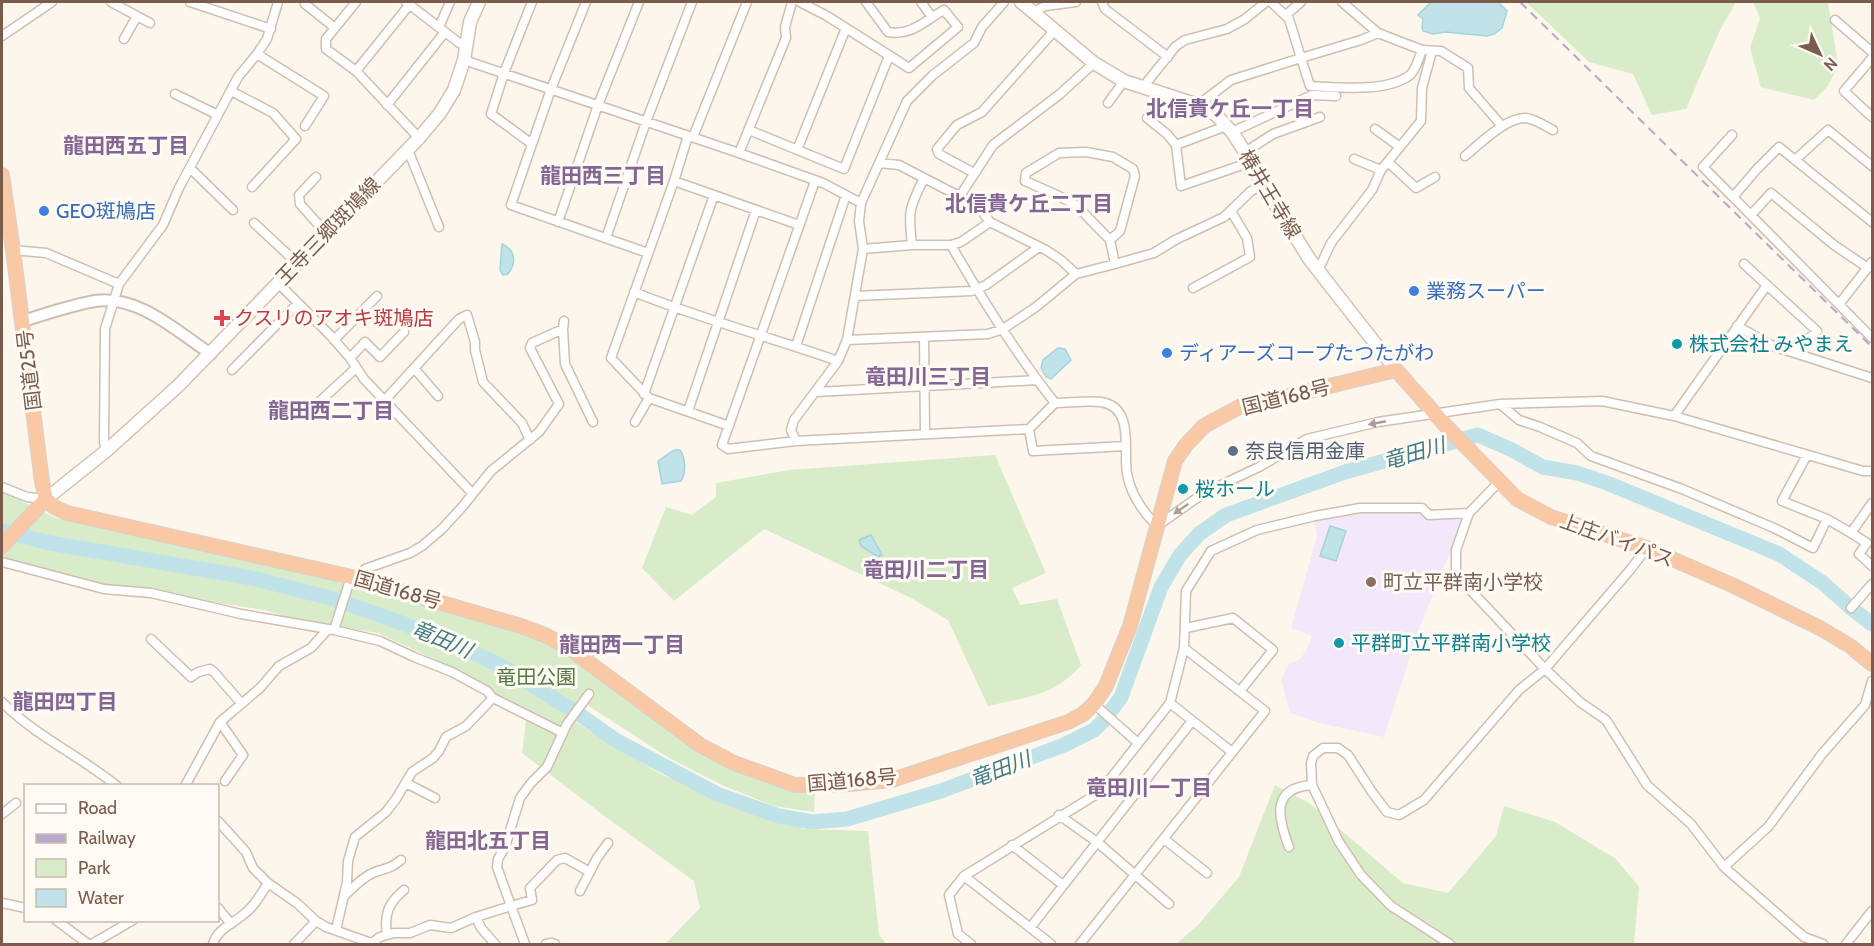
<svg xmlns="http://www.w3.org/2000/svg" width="1874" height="946" viewBox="0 0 1874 946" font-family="Cabin,'Noto Sans JP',sans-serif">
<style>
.education{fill:#f3e8fa}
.green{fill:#d8ecc9}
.water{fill:#bfe3e8;stroke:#a5d3da;stroke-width:1.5}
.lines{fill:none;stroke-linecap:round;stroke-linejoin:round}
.river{stroke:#bfe3e8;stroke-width:15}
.minor-casing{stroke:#d1beb0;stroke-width:11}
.tertiary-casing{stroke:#d1beb0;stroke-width:14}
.secondary-casing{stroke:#d6c0b0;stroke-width:15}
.trunk-casing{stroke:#dad1cd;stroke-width:16}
.minor{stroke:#fff;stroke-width:8}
.tertiary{stroke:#fff;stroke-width:10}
.secondary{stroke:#fff;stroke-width:12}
.trunk{stroke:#f9c8a4;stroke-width:14}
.rail{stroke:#b9a8c9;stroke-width:2;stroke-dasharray:9 6;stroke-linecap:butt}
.oneway{fill:#af9d94}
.shop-dot{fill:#3f7fe0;stroke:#fffaf3;stroke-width:2}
.health-dot{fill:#e0444e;stroke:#fffaf3;stroke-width:2}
.culture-dot{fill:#0f9aa8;stroke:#fffaf3;stroke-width:2}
.service-dot{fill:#5c6f8a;stroke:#fffaf3;stroke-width:2}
.education-dot{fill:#8d6e63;stroke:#fffaf3;stroke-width:2}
.labels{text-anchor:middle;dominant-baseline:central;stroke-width:6;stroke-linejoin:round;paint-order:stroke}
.street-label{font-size:20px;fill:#7a5c4d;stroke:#fffaf3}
.shop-label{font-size:20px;fill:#366cbe;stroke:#fffaf3;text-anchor:start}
.health-label{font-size:20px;fill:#be3a42;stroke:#fffaf3;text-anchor:start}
.culture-label{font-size:20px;fill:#0d838f;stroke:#fffaf3;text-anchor:start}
.service-label{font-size:20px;fill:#4e5e75;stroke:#fffaf3;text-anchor:start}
.education-label{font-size:20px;fill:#785e54;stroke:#fffaf3;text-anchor:start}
.park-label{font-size:20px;fill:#537a41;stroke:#fffaf3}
.neighbourhood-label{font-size:21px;font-weight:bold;fill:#846695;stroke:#fffaf3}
.water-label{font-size:21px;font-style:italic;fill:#437c86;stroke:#fffaf3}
</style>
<rect width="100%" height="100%" fill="#fdf6ec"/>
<path class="education" d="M1361,510L1419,511L1426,519L1464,518L1419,629L1384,737L1319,723L1290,713L1281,679L1289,664L1300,659L1306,651L1312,636L1291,628L1317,536L1314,520Z"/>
<path class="green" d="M1526,2H1736L1720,30L1686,109L1652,115L1633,74L1589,62Z
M1753,2H1828L1838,65L1828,86L1814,100L1761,87L1750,48L1760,18Z
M995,455L1046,573L1012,588L1020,605L1057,599L1081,665C1055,696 1026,697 988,706L948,620L911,598L764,529L674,601L642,568L666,507L692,515L716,497V483L789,470Z
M2,491L55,518L117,529L337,580L527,634L557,646L683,739L815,791L814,812L774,806L724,786L669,758L578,699L567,717L664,776L698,786L804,829L868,831L879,935L887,944H665L700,908L694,881L607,818L522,753L527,713L516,708L490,690L445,664L378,633L297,620L264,610L104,585L26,565L2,556Z
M1275,785L1309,803L1403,883L1448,893L1496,836L1504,806L1555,822L1616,859L1639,887L1634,944H1176L1198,925L1239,877Z"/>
<path class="water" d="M1431,2H1498L1507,11L1502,28L1494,34L1487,36L1445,32L1433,34L1423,31L1422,27L1423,19L1418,15Z
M502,244C515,249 517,263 508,274L503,275L500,270Z
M1058,348L1065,349L1071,360L1051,379L1046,377L1041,368L1043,360Z
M674,450H680C686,459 686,473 681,481L662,484L658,461Z
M1330,526L1346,531L1336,561L1320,556Z
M871,535L882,555L878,557L861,546L859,540Z"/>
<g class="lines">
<path class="river" d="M2,531L50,543L252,578L334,599L441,637L503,667L576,712L617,741L717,794L779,816L812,822L847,819L941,791L1064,745L1094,730L1105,719L1121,697L1161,587L1180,555L1199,534L1226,515L1345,472L1478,435L1510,449L1543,467L1577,473L1607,483L1779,554L1823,583L1851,608L1872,624"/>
<g class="minor-casing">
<path id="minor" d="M111,2L150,23
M190,2L271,29
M306,2L305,4L335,28
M356,2L326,39V49L356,71L419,138
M406,2L458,42L465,46
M586,2L551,89L511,205L648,253
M800,2L827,16L909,68L958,27L944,10C924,21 912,36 888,32L866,2
M921,2L932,17
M1102,2L1105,9L1168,57
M1271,2L1289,19L1301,58L1361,40L1378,33
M1342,2L1378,33L1422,50L1441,51L1468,68L1469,88L1502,126
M1033,12L1045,6L1076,2
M1286,15L1301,2
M1835,20L1872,52
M439,27L450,2
M2,36L52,2
M124,39L137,16
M257,54L324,96L305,126
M1872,58L1844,91L1872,117
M464,60L739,153L823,183L861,203
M356,71L410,4
M1143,87L1176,46L1185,40L1227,29L1245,19L1266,2
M231,91L273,113L296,139L252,187
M175,94L218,115
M1165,94L1147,118L1167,134L1176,145
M1108,103L1124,81
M387,105L445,32
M1198,105L1231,80L1301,58L1310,86C1337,87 1387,93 1410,75C1416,70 1419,57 1422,50
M1226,126L1176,145L1181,186L1251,162
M1375,129L1400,147
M749,130L844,169L889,56
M1232,132L1312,95L1336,96
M1732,135L1703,167L1733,197
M688,136L674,181L611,358L649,398L729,426
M693,137L747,2
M532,144L491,114L504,73L532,2
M408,150L439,227
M797,150L846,28
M1086,152L1113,157L1133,169L1135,176L1120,231L1110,240L1077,206L1059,196L1025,181L1026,173L1059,153Z
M1245,152L1273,134L1320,117
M739,153L786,38L785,27L792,2
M1465,156C1480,144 1506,117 1526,118C1535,119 1545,126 1553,130
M1354,159L1381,170
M1795,160L1828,130L1872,166
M1388,162L1416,188L1435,177
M879,163L899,165L978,206L990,222L1046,250L1061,260L1076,274
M190,168L233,210
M974,173L939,154L937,149L957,125L982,112L1054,31
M316,177L299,195L300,204L326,233
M674,181L799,225
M815,181L722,445L728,449L796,441L1029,429L1055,403
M960,196L993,145L1060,94L1094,63
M1751,215L1771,193L1834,245L1868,268
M558,222L598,105L639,2
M1872,222L1779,147L1757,169L1733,197L1872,338
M254,223L297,263
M606,238L646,122L692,2
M912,245C908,210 909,209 924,178
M951,245L961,242L990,222
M863,249L912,245H951C982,299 1016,354 1055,403C1069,403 1087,400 1101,402C1135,407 1123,451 1127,474C1131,495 1142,511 1157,526L1204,493L1259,467L1307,439L1378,422L1500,404L1602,401L1674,416L1863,471H1872
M13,250L46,253L119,284
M1115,264L1154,253L1175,240L1224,217L1251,191L1263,185
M1744,264L1817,331L1795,352
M1318,271L1331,243L1372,190L1381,170L1421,121L1422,88L1432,51
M277,282L330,335L350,358L364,379L472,493
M1193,288L1250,257L1247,238L1231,211
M634,292C701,319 770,337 838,361
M855,296L972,291L986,285L1039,247
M1840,303L1872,262
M564,321L563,329L565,364L593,422
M1737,326L1773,346L1872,378
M924,337L925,433
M334,340L377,296
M847,340L988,334L1003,329L1036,307L1076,274L1115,264L1110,240
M796,346L846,195
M350,358L365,342L380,357L404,332
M414,368L438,396
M232,370L298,303
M816,392L1037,380
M644,394L714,195
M384,401L459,319L467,315L475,342V350L483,382L522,423L530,440
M1500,404L1519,420L1540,427L1577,443L1591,456L1682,489L1774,528L1813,548L1827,519
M688,411L756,210
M304,416L356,368
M1674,416L1767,285
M635,422L649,398
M1029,429L1033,451L1126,446
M796,441L791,430L794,420L838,361L847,340L863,249L859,221L861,203L907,101L933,75L974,43L982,27L1004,2
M106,451L104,442L105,329L119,284L163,225L179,188L238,77L257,54L267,39L278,2
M1807,455L1782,501L1827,519L1851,533
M1499,482L1469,513L1456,550V570L1460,579L1545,669L1580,702L1606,720L1647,785L1691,824L1724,867L1804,937L1823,944
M2,487L27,497L46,499
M1872,503L1851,533L1867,543L1859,554L1872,566
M2,562L104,589L151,593L241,614L334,630L380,641L414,657L452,672L487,691L493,698L563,733
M362,579L365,569L410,553L422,546L442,529L463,506L491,471L539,432L559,404L530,348L532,343L563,329
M1851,608L1872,584
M1186,628L1233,618L1273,650L1240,691
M334,630L351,577
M151,639L191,677L198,672L210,669L214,672L241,703
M1184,648L1186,591L1211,551L1257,530L1315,516L1360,508H1422L1429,515L1469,513
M584,659L601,640
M2,702C34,735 80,756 117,786
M1170,703L1232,752
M1094,704L1138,743
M220,722L243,755L225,781
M406,783L435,798
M185,786L220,722L260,688L279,666L311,648L328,629
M2,814L16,803
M1059,815L1097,842L1169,904
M218,821L246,852L253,868L268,883L298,904L316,921L326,927L374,944
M1164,839L1207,873
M1012,845L1063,885
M1289,847C1278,818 1270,788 1312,785
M1724,867L1768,827L1822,754L1865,705L1872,681
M964,876L1051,944
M580,891L597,858L608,843
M344,896C353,888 362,877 375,872C386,868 390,869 401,860
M2,903L26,908
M218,908L231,924
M476,917L481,928L495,944
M56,920L88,944
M1030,928L1192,721
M336,930L347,882L348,861L355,837L386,812L396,799L412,772L433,758L439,751L446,737L466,726L493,698
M387,934C384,915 388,903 404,890
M372,943L380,937L394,933H410L430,925L451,928L476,917L511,906L497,867L498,859L505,847L520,798L531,783L547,767L567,724L589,694
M92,944L133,920
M213,944C217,929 233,924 244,914C255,906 261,894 268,883
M294,944L316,921
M525,944L511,906L532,900L530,888L557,860L565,858L590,872
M546,944L552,943L555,944
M971,944L958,934L949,895L964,876L1100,792L1170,703L1184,648L1265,711L1080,944
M1450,944L1391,906L1361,875L1339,842L1312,785L1311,763L1313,756L1323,748H1338L1348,755L1372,792L1387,812L1399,815L1424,800L1519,690L1545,669L1630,570L1647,548
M1846,944L1872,911"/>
</g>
<g class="tertiary-casing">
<path id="tertiary" d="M23,321C46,314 71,305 95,301C139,295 176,331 211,354"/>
</g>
<g class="secondary-casing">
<path id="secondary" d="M1021,2L1094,63L1124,81L1198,105L1216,115L1232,132L1245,152L1263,185L1310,260L1396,370
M46,499L106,451L178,386L419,138L440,113L454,90L464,60L470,22L479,2"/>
</g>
<g class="trunk-casing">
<path id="trunk" d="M2,175L13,250L42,482L46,499
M46,499L54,507L67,513L356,578L521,626L545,635L569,648L700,745L734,763L795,785L850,784L892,780L1068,722L1083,714L1094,704L1106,686L1130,626L1175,461L1186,445L1204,426L1241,406L1267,401L1396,370L1446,426L1517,499L1551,517L1647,548L1732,585L1820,628L1850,646L1872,664
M2,546L46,499"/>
</g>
<use href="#minor" class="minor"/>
<use href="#tertiary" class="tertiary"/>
<use href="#secondary" class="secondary"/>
<use href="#trunk" class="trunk"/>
<path class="rail" d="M1520,2L1872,347"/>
</g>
<defs><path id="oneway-solid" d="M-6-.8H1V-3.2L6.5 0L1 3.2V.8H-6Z" transform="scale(1.5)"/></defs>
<g class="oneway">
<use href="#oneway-solid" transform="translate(1377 423) rotate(169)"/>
<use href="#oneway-solid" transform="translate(1181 509) rotate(145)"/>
</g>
<g class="shop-dot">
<circle cx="44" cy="211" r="6"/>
<circle cx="1414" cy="291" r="6"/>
<circle cx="1167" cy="353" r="6"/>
</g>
<path class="health-dot" d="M219 309h6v6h6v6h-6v6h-6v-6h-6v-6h6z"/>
<g class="culture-dot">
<circle cx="1677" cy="344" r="6"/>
<circle cx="1183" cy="489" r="6"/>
<circle cx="1339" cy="643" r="6"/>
</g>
<circle class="service-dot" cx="1233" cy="451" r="6"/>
<circle class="education-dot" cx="1371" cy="582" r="6"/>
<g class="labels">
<g class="street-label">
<text transform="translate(1270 194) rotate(59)">椿井王寺線</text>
<text transform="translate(328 231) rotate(-46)">王寺三郷斑鳩線</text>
<text transform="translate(29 370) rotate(-97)">国道25号</text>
<text transform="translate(1286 397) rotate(-14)">国道168号</text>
<text transform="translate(1617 540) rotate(20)">上庄バイパス</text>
<text transform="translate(398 590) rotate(16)">国道168号</text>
<text transform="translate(852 780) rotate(-5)">国道168号</text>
</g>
<g class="shop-label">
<text x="56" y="211">GEO斑鳩店</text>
<text x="1426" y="291">業務スーパー</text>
<text x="1179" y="353">ディアーズコープたつたがわ</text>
</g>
<g class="health-label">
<text x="234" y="318">クスリのアオキ斑鳩店</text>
</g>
<g class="culture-label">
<text x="1689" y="344">株式会社 みやまえ</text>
<text x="1195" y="489">桜ホール</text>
<text x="1351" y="643">平群町立平群南小学校</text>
</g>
<g class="service-label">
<text x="1245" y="451">奈良信用金庫</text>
</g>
<g class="education-label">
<text x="1383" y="582">町立平群南小学校</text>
</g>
<g class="park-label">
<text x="536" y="677">竜田公園</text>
</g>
<g class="neighbourhood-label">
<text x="1230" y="108">北信貴ケ丘一丁目</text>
<text x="126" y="145">龍田西五丁目</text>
<text x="603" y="175">龍田西三丁目</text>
<text x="1029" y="203">北信貴ケ丘二丁目</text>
<text x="928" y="376">竜田川三丁目</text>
<text x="331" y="410">龍田西二丁目</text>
<text x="926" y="569">竜田川二丁目</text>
<text x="622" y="644">龍田西一丁目</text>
<text x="65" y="701">龍田四丁目</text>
<text x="1149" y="787">竜田川一丁目</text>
<text x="488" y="840">龍田北五丁目</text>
</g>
<g class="water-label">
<text transform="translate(1414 453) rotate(-16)">竜田川</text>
<text transform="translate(442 639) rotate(23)">竜田川</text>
<text transform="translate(1000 769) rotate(-21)">竜田川</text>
</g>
</g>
<rect width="1874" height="946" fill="none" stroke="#7a5c4d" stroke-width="6"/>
<rect x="24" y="784" width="195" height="138" fill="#fffaf3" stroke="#cabbb1" stroke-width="1.5"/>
<rect x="36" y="804" width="30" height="9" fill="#ffffff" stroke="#cabbb1" stroke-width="1.5"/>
<text x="78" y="814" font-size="18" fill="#7a5c4d">Road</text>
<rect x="36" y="834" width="30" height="9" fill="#b9a8c9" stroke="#cabbb1" stroke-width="1.5"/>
<text x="78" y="844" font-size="18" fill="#7a5c4d">Railway</text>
<rect x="36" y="859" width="30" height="18" fill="#d8ecc9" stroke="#cabbb1" stroke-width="1.5"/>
<text x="78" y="874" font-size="18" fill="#7a5c4d">Park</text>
<rect x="36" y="889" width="30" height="18" fill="#bfe3e8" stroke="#cabbb1" stroke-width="1.5"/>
<text x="78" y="904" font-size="18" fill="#7a5c4d">Water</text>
<g transform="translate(1820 54) rotate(134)" stroke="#fffaf3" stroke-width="4.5" paint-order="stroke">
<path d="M0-4.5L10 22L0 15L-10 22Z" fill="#7a5c4d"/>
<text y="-9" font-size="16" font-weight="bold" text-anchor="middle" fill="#7a5c4d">N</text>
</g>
</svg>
